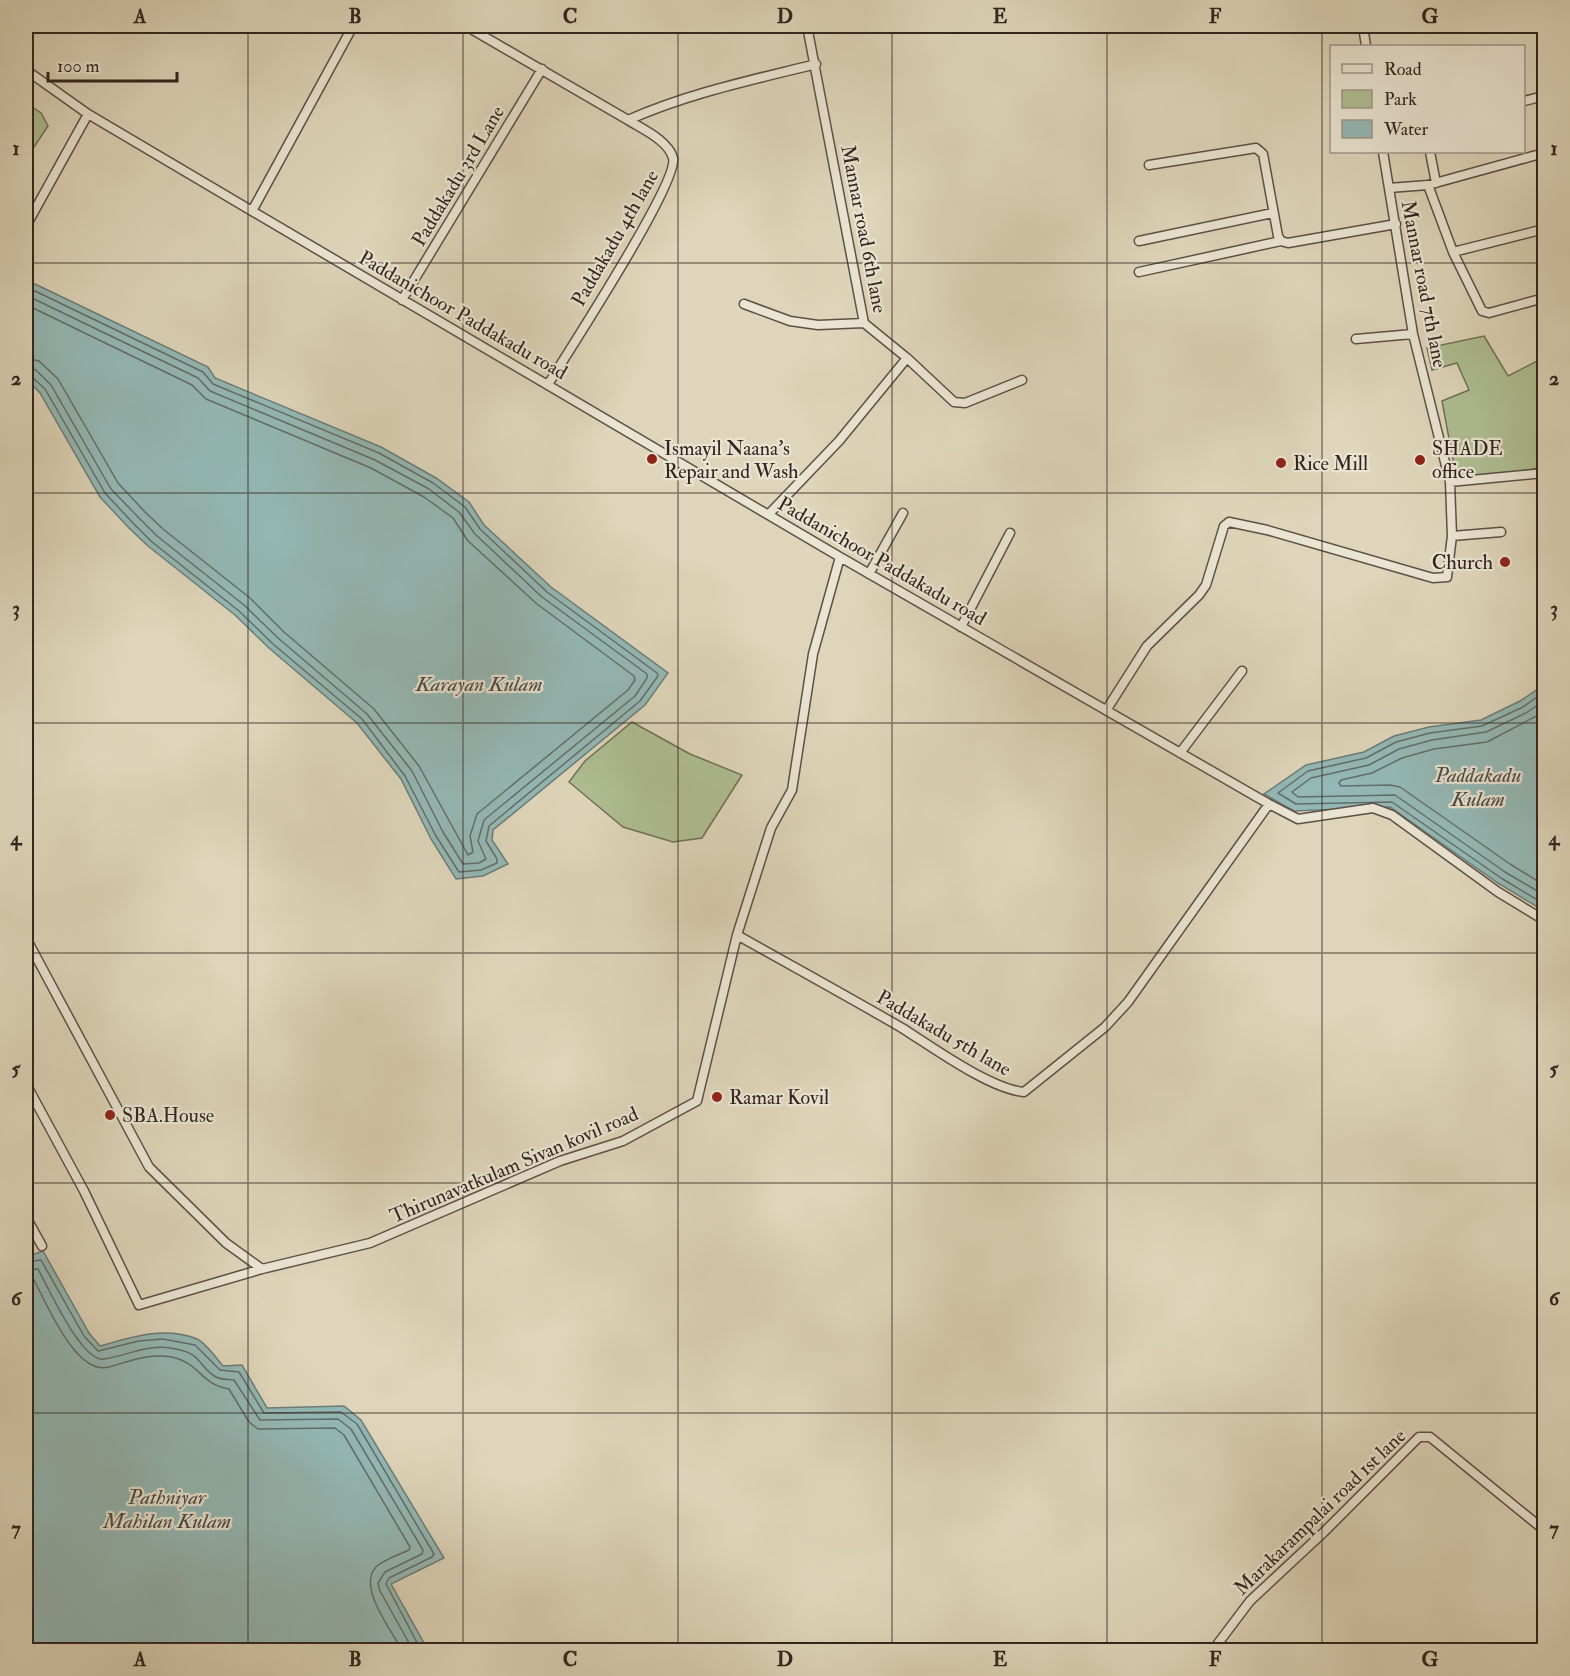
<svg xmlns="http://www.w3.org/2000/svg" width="1570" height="1676" viewBox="0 0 1570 1676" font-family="'IM FELL Double Pica',serif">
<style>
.green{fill:#aebe92;stroke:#707258;stroke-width:1.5}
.water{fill:#94b8b5;stroke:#6c7d79;stroke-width:1.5}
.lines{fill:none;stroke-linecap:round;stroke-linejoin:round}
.shore{stroke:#626e6a;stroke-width:1.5}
.street-casing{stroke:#5c5146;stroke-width:11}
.street{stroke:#eae4d2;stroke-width:8}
.grid{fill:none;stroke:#31251f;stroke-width:1.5;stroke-opacity:0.55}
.poi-dot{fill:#8f2418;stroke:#eae4d2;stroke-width:2}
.labels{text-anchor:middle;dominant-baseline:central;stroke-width:4.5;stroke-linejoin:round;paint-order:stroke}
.street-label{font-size:20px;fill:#31251f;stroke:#eae4d2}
.poi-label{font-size:20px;fill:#31251f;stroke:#eae4d2;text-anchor:start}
.water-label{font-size:21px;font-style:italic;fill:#4a4a44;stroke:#eae4d2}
.neatline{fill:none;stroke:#31251f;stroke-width:2}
.grid-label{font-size:20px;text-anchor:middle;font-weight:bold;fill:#31251f}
</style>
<rect width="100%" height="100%" fill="#ded5ba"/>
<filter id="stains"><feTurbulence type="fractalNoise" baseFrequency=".00333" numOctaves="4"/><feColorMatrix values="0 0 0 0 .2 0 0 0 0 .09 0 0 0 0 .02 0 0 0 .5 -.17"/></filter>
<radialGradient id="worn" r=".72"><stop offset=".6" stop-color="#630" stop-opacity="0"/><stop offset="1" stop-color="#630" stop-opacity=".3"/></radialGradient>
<path class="green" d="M26,103L41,113L48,126L26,159Z
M1484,336L1508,376L1543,358L1544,464L1534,469L1481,476H1456L1442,401L1469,390L1457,363L1432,370L1427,348Z
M632,722L690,754L742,775L702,838L673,842L623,827L569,782L585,761Z"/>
<path class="water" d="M35,284L208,367L215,378L381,447L436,478L469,502L484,525L551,587L668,673L645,705L493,830L492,840L508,864L483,876L456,879L431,839L401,779L357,723L269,648L235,615L148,546L129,528L100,497L40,393L26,378V287Z
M1544,685V911L1498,883L1390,807L1294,811L1264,794L1306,765L1364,752L1394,736L1429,727L1481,720L1520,701Z
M43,1251L89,1333L100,1346C132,1337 164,1326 197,1339C206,1343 216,1358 223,1366L242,1365L267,1408L344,1406L361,1420L444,1558L391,1584L428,1650H26V1257Z"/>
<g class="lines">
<path class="shore" d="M26,292L35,291L203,372L213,384L379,453L433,483L465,507L480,529L547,592L657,673L658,676L640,701L489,826L486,841L497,859V863L481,870L459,872L436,836L405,776L362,719L273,644L239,611L152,542L133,523L105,493L45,389L31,376L26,374
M26,300L34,299L198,378L210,391L375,460L429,489L459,512L475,534L542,597L647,674V678L635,696L484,820L478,841L486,859L479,863L463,864L443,832L412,771L367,714L278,638L244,605L157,536L139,518L111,489L51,385L36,370L26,367
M26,309L33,308L192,385L206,399L371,468L424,497L453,518L468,541L537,604L634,676L635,680L628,690L477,814L470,836L473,852L468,855L419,766L374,709L284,632L250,598L163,529L145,512L118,483L58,379L39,361L26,358
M1544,692L1523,707L1482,726L1430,733L1396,742L1366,758L1308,771L1278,793L1296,804L1392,802L1501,878L1544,904
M1544,701L1526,713L1486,732L1432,740L1399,749L1369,765L1311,778L1292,792L1298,797L1395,795L1505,872L1544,895
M1544,712L1487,742L1434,749L1402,758L1372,773L1341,780L1339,783L1341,786L1390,785L1400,787L1510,864L1544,885
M26,1262L41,1260L84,1336L98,1351L139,1341L163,1339L195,1345L220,1370L239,1372L264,1413L341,1412L357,1424L434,1554L432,1557L389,1578L386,1584L421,1650
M26,1270L38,1269C48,1287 82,1363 104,1359C130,1355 149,1343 176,1349C203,1354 198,1367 216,1377C222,1380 229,1379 234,1380L260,1420L338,1419L351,1429L423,1550L422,1554L385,1572L378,1583L380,1591L413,1650
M26,1279L34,1280C47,1304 76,1376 109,1367C130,1361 150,1353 172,1357C200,1363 200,1384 229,1389L249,1422L258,1429L335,1428L344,1435L410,1547L409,1550C399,1555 384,1559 376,1567C357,1587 392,1631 402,1650"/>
<g class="street-casing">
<path id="street" d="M466,26L628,120C689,93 752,80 816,64
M1363,26L1366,46
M1544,26V31
M26,70L88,114L252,211L840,557L1269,804L1298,819L1373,808L1392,815L1498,892L1544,920
M1524,101L1544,96
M1430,152L1436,183
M1149,165L1256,148L1263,154L1278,236L1281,241L1288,243L1396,224
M1428,185L1544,153
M1389,188L1428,185L1453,252L1482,311L1489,313L1544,298
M252,211L353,26
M26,226L88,114
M1139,241L1273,213
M1453,252L1544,229
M1139,272L1281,241
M402,300L542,69
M744,304L790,321L818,325L864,323
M1356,339L1413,334
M907,358L954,402L965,403L1022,380
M549,383C568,352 679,182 673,158C668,140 642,129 628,120
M1450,482L1544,473
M769,514L839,441L907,358L864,323L807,26
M1452,536L1501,532
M869,574L903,513
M961,627L1010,533
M1107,709L1147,646L1199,595L1206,585L1224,526L1229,522L1267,530L1433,578L1447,577L1452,536L1450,482L1413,334L1383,152
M1180,753L1242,671
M737,935C792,966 847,996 902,1028C932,1047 990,1089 1024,1092L1105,1027L1128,1002L1269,804
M26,938L149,1167L226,1243L262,1269
M26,1084L84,1191L139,1305L262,1269L370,1243L560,1161L623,1141L697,1101L737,935L771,828L792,790L813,654L840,557
M26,1217L42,1246
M1213,1650L1250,1601L1324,1532L1419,1437H1430L1544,1530"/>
</g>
<use href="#street" class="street"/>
</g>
<path class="grid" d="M248,26V1650M463,26V1650M678,26V1650M892,26V1650M1107,26V1650M1322,26V1650M26,263H1544M26,493H1544M26,723H1544M26,953H1544M26,1183H1544M26,1413H1544"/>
<g class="poi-dot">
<circle cx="652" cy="459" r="6"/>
<circle cx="1420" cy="460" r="6"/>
<circle cx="1281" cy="463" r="6"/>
<circle cx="1505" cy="562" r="6"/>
<circle cx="717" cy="1097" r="6"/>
<circle cx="110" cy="1115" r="6"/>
</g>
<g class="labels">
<g class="street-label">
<text transform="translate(458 176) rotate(-59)">Paddakadu 3rd Lane</text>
<text transform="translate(864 229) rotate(79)">Mannar road 6th lane</text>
<text transform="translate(615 238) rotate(-60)">Paddakadu 4th lane</text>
<text transform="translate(1424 284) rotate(79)">Mannar road 7th lane</text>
<text transform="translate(463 315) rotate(30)">Paddanichoor Paddakadu road</text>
<text transform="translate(882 561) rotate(30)">Paddanichoor Paddakadu road</text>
<text transform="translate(944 1033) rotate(30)">Paddakadu 5th lane</text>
<text transform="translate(514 1165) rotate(-23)">Thirunavatkulam Sivan kovil road</text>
<text transform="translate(1320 1512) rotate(-44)">Marakarampalai road 1st lane</text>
</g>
<g class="poi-label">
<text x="664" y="448">Ismayil Naana's<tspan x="664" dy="23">Repair and Wash</tspan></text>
<text x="1432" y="448">SHADE<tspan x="1432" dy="23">office</tspan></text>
<text x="1293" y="463">Rice Mill</text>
<text x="1493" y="562" text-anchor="end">Church</text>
<text x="729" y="1097">Ramar Kovil</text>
<text x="122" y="1115">SBA.House</text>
</g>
<g class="water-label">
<text x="479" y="684">Karayan Kulam</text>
<text x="1478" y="775">Paddakadu<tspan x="1478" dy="24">Kulam</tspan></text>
<text x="167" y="1497">Pathniyar<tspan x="167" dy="24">Mahilan Kulam</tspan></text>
</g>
</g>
<rect width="1570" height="1676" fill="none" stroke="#ded5ba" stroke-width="66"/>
<rect x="1330" y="45" width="195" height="108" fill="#eae4d2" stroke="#a0988a" stroke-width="1.5"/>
<rect x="1342" y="64" width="30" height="9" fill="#eae4d2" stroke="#a0988a" stroke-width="1.5"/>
<text x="1384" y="75" font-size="18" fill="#31251f">Road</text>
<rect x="1342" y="90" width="30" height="18" fill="#aebe92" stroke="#a0988a" stroke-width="1.5"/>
<text x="1384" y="105" font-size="18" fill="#31251f">Park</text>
<rect x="1342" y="120" width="30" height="18" fill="#94b8b5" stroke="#a0988a" stroke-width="1.5"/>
<text x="1384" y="135" font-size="18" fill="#31251f">Water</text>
<path d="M48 72v9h129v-9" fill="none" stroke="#31251f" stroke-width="3"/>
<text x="57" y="72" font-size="18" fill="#31251f" stroke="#eae4d2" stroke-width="4.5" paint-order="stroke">100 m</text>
<rect x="33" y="33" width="1504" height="1610" class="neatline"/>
<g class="grid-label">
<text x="140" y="23">A</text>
<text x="355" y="23">B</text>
<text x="570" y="23">C</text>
<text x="785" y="23">D</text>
<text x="1000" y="23">E</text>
<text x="1215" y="23">F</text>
<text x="1430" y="23">G</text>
<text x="16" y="155">1</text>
<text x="1554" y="155">1</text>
<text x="16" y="385">2</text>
<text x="1554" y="385">2</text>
<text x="16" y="615">3</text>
<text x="1554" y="615">3</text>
<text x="16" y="845">4</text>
<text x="1554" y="845">4</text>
<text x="16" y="1075">5</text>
<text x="1554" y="1075">5</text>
<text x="16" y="1305">6</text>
<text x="1554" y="1305">6</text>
<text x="16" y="1535">7</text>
<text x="1554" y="1535">7</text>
<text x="140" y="1666">A</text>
<text x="355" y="1666">B</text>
<text x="570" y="1666">C</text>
<text x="785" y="1666">D</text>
<text x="1000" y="1666">E</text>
<text x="1215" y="1666">F</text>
<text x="1430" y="1666">G</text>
</g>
<rect width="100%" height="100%" filter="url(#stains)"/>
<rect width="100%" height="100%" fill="url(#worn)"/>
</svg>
